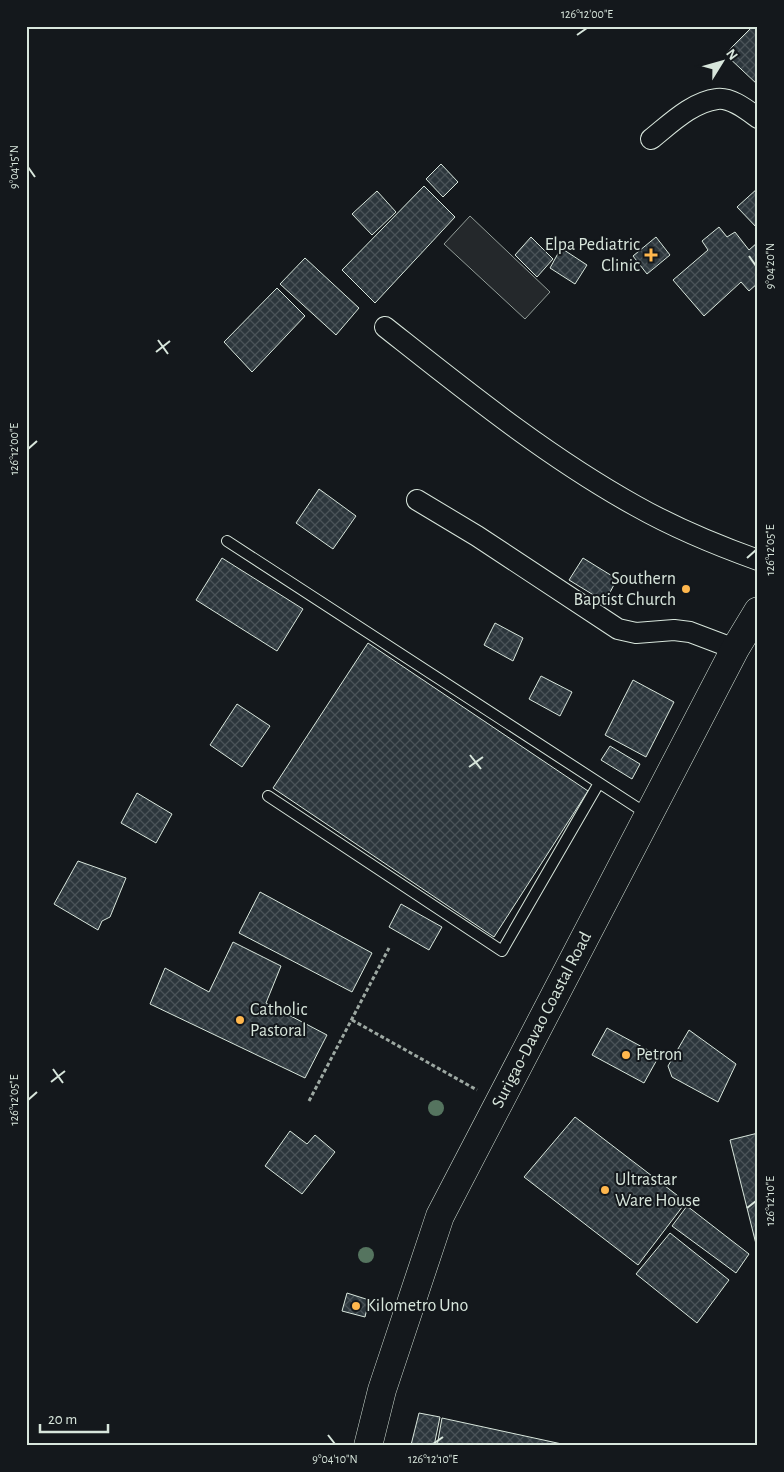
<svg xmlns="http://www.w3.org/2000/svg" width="784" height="1472" viewBox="0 0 784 1472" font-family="'Alegreya Sans',sans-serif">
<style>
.parking{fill:#24282b;stroke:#939e99}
.building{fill:url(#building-cross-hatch);stroke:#d8e6dc}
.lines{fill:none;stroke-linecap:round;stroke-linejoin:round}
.service-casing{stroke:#d8e6dc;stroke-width:12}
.minor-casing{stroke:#d8e6dc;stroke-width:22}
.trunk-casing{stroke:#d8e6dc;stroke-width:29}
.path{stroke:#9da8a2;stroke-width:3;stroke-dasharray:4 2.5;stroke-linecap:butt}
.service{stroke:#14181c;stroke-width:10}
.minor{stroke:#14181c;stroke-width:20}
.trunk{stroke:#14181c;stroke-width:28}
.tree{fill:#55745f}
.ticks{fill:none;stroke:#d8e6dc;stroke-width:2}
.poi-dot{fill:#ffb74d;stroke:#14181c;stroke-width:2}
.labels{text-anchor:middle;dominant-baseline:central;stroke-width:4;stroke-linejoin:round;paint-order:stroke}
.poi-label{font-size:18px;fill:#d8e6dc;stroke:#14181c;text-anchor:start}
.street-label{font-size:18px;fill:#d8e6dc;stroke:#14181c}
.neatline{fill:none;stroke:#d8e6dc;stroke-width:2}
.ticks-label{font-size:12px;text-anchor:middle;fill:#d8e6dc}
</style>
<defs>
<pattern id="building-cross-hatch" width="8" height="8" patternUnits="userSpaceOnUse" patternTransform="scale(1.25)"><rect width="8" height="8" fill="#2c363c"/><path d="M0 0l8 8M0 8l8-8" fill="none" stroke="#4a5358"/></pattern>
</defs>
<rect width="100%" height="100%" fill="#14181c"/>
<path class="parking" d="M470,216L550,292L525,319L444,244Z"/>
<path class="building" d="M753,26H758V85L725,54Z
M441,164L458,182L443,197L426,179Z
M424,186L455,217L375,303L342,270Z
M758,188V229L737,207Z
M377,191L396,212L372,235L352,214Z
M719,227L727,237L735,232L749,250L758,242V283L749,291L741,282L704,316L673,280L708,250L702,241Z
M531,237L553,259L537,277L515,255Z
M656,237L670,255L647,274L633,256Z
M561,248L587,265L575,284L550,268Z
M305,258L359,308L336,335L280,284Z
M277,288L305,316L252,372L224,342Z
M319,489L356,516L333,549L296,523Z
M222,558L303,609L277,651L196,600Z
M583,558L617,579L605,602L569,580Z
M495,623L523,638L513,661L484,645Z
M368,643L588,791L494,937L273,788Z
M541,676L572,692L560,716L529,699Z
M633,680L674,702L646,757L605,735Z
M237,704L270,726L242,767L210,745Z
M610,746L640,764L632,779L601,760Z
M137,793L172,814L156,843L121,823Z
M78,861L126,878L110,917L102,921L98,930L54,904Z
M260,892L372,953L352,992L239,933Z
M401,904L442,927L429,950L389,927Z
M233,942L281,966L266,1003L327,1035L305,1078L150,1004L165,968L209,992Z
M607,1028L659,1056L644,1083L592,1055Z
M689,1030L736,1064L718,1102L672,1077L668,1066Z
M575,1117L686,1202L638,1265L524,1177Z
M290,1131L307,1144L315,1135L335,1152L302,1194L265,1166Z
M758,1133V1252L730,1140Z
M687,1206L749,1254L736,1273L672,1226Z
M670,1233L729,1280L697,1323L636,1274Z
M347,1293L369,1300L365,1317L342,1311Z
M419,1413L440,1417L434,1446L411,1445Z
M442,1418L571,1446H437Z"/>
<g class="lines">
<g class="service-casing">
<path id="service" d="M227,541L647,814
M268,796L502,951L599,783"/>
</g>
<g class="minor-casing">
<path id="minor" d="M651,139C670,124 692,102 717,99C731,97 747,110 758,118
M385,327C466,391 546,456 636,506C675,528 716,545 758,560
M417,500L477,536L618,629L636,633L674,630L690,632L735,649"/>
</g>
<g class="trunk-casing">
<g id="trunk">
<path id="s1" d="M368,1446L382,1390L440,1216L735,649L758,611"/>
</g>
</g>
<path class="path" d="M352,1020L477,1090
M309,1101L389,948"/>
<use href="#service" class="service"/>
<use href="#minor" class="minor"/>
<use href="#trunk" class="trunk"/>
</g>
<g class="tree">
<circle cx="436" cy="1108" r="8"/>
<circle cx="366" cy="1255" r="8"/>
</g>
<path class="ticks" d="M577,35L587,28M28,167L35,177M749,256L756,266M158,340L168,354M156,352L170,341M28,449L37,441M747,558L756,550M470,755L481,769M469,767L483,757M53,1069L63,1083M51,1082L65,1071M28,1100L37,1092M747,1208L756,1201M328,1435L335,1444M433,1444L443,1437"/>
<g class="poi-dot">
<path d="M648.5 247.5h5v5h5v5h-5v5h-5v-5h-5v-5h5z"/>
<circle cx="686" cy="589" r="5"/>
<circle cx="240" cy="1020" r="5"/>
<circle cx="626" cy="1055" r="5"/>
<circle cx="605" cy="1190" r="5"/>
<circle cx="356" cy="1306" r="5"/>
</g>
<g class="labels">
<g class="poi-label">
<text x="640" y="245" text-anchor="end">Elpa Pediatric<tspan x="640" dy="21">Clinic</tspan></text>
<text x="676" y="579" text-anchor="end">Southern<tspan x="676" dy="21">Baptist Church</tspan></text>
<text x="250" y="1010">Catholic<tspan x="250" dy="21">Pastoral</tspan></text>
<text x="636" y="1055">Petron</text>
<text x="615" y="1180">Ultrastar<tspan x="615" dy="21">Ware House</tspan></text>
<text x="366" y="1306">Kilometro Uno</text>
</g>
<g class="street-label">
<text stroke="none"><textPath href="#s1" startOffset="462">Surigao-Davao Coastal Road</textPath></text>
</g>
</g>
<rect width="784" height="1472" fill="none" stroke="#14181c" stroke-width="55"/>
<g transform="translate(722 62) rotate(53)" stroke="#14181c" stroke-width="4" paint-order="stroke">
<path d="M0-4L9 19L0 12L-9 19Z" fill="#d8e6dc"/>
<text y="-8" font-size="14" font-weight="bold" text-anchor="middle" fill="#d8e6dc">N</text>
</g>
<path d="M40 1424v8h68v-8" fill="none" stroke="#d8e6dc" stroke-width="2.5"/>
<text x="48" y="1424" font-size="15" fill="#d8e6dc" stroke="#14181c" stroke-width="4" paint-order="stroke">20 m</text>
<rect x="28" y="28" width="728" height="1416" class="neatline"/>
<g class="ticks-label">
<text x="587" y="18">126°12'00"E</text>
<text transform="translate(14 167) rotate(-90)" y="4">9°04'15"N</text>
<text transform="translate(770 266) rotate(-90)" y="4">9°04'20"N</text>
<text transform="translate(14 449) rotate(-90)" y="4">126°12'00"E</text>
<text transform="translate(770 550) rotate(-90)" y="4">126°12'05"E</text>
<text transform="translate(14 1100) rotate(-90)" y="4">126°12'05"E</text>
<text transform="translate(770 1201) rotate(-90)" y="4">126°12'10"E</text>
<text x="335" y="1463">9°04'10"N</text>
<text x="433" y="1463">126°12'10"E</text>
</g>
</svg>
